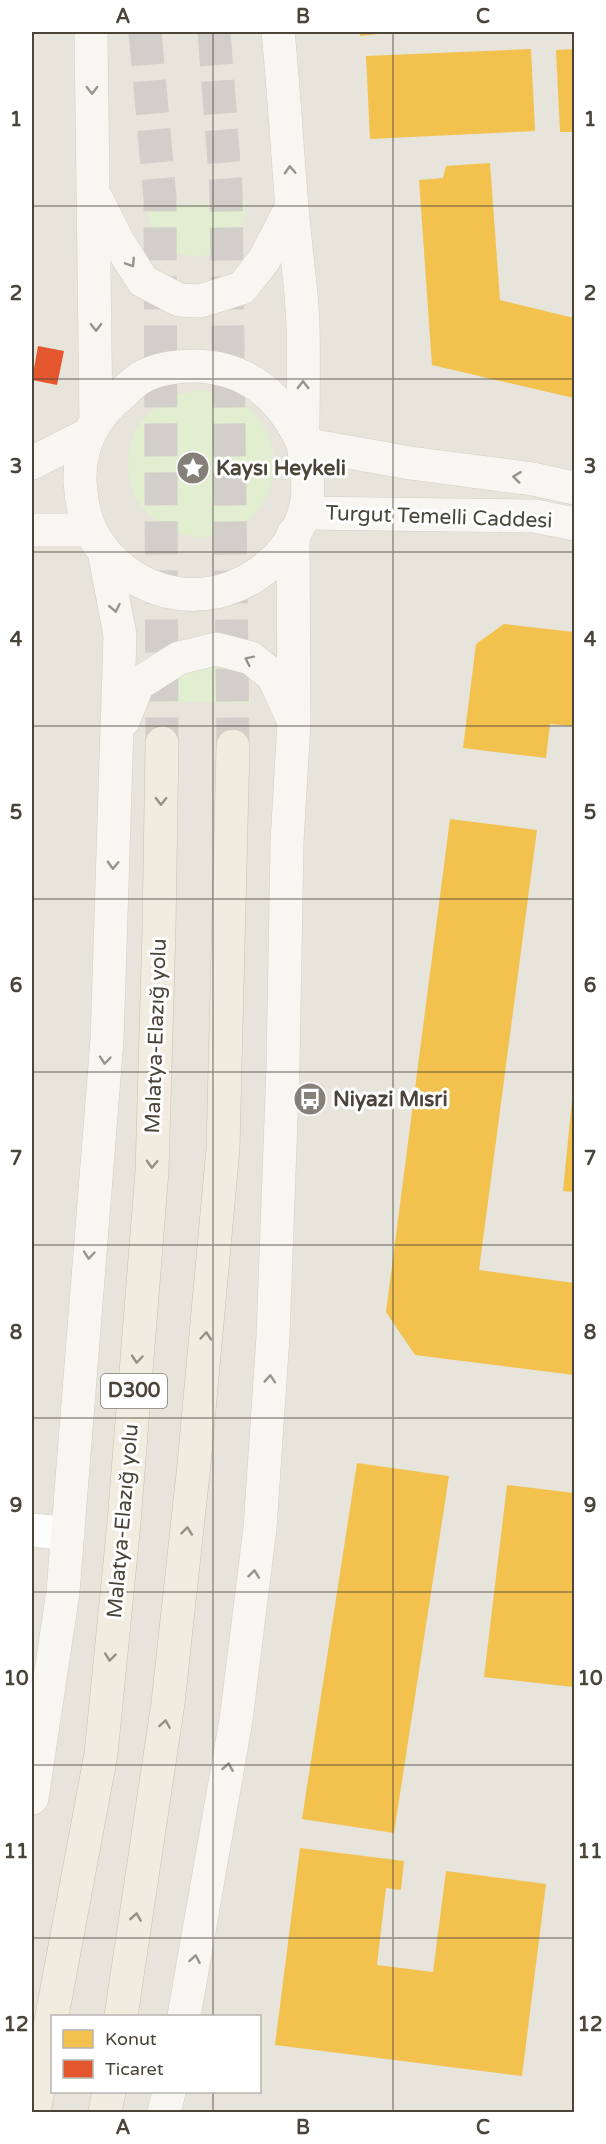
<svg xmlns="http://www.w3.org/2000/svg" width="606" height="2144" viewBox="0 0 606 2144" font-family="'Varela Round',sans-serif">
<style>
.residential{fill:#e7e4dc;fill-rule:evenodd}
.green{fill:#e1eecf}
.homes{fill:#f2c14e}
.shops{fill:#e4572e}
.lines{fill:none;stroke-linecap:round;stroke-linejoin:round}
.trunk-tunnel{stroke:#d2cfca;stroke-width:33;stroke-dasharray:33 16;stroke-linecap:butt}
.minor-casing{stroke:#d2d0cb;stroke-width:34}
.secondary-casing{stroke:#d3cfc5;stroke-width:34}
.trunk-casing{stroke:#ccbfa9;stroke-width:34}
.minor{stroke:#fdfdfc;stroke-width:33}
.secondary{stroke:#f7f6f1;stroke-width:33}
.trunk{stroke:#f0ece0;stroke-width:33}
.oneway{stroke:#98948c}
.oneway2{stroke:#959084}
.grid{fill:none;stroke:#4b4439;stroke-width:1.5;stroke-opacity:0.55}
.labels{text-anchor:middle;dominant-baseline:central;stroke-width:6;stroke-linejoin:round;paint-order:stroke}
.shield{fill:#fff;stroke:#817c74;stroke-width:1.5}
.shield-label{font-size:20px;font-weight:bold;fill:#4b4439}
.poi-label{font-size:21px;font-weight:bold;fill:#4b4439;stroke:#fff;text-anchor:start}
.street-label{font-size:21px;fill:#4b4439;stroke:#fff}
.neatline{fill:none;stroke:#4b4439;stroke-width:2}
.grid-label{font-size:20px;text-anchor:middle;font-weight:bold;fill:#4b4439}
</style>
<rect width="100%" height="100%" fill="#f4f2ee"/>
<path class="residential" d="M32,32H574V2112H32ZM52,2016H260V2092H52Z"/>
<path class="green" d="M246,201C245,212 245,223 240,232C223,262 178,265 157,238C150,229 149,218 147,207Z
M128 464a73 73 0 1 1 146 0a73 73 0 1 1-146 0Z
M194,661C226,667 240,668 252,703L148,702L154,687Z"/>
<path class="homes" d="M360,32H388V33L360,36Z
M531,49L535,131L370,139L366,56Z
M574,49V132H560L556,50Z
M490,163L500,300L574,318V398L432,365L419,180L443,178L446,166Z
M504,624L574,632V726L550,724L546,758L463,748L476,644Z
M450,819L537,830L479,1270L574,1283V1375L415,1355L386,1312Z
M573,1090L574,1091V1192L563,1191Z
M357,1463L449,1476L394,1833L302,1819Z
M507,1485L574,1493V1687L484,1677Z
M300,1848L404,1861L401,1890L386,1888L377,1965L433,1972L446,1871L546,1884L522,2076L275,2045Z"/>
<path class="shops" d="M38,346L64,351L57,385L32,380Z"/>
<g class="lines">
<path class="trunk-tunnel" d="M145,32L160,198L162,743
M214,32L226,189L233,746"/>
<g class="minor-casing">
<path id="minor" d="M32,1530L68,1534"/>
</g>
<g class="secondary-casing">
<path id="secondary" d="M91,32L96,422
M278,32C284,90 287,149 292,207C295,247 302,287 303,326C304,362 303,399 303,435C303,461 313,487 304,514C285,567 231,602 175,593C139,587 107,563 91,531C84,516 81,498 80,481C79,444 95,415 123,393C128,388 134,382 140,378C156,369 177,366 195,366C247,367 282,397 303,444
M97,200L118,242L143,281L179,300L200,301L242,288L264,260L292,206
M303,444L410,463L533,479L574,488
M32,463L89,434
M304,513L535,516L574,524
M32,530H91
M123,721L138,684L179,658L216,649L251,658L273,676L291,715
M32,1798L63,1592L107,1040L120,635L104,551
M184,2016L236,1720L260,1528L273,1336L283,1066L287,843L294,722L293,534
M164,2112L169,2092"/>
</g>
<g class="trunk-casing">
<path id="trunk" d="M121,2016L168,1703L194,1464L223,1149L233,746
M34,2112L101,1754L124,1522L152,1171L159,929L162,743
M105,2112L109,2092"/>
</g>
<use href="#minor" class="minor"/>
<use href="#secondary" class="secondary"/>
<use href="#trunk" class="trunk"/>
</g>
<defs><path id="oneway-chevron" d="M-2-3.5L2.5 0L-2 3.5" fill="none" stroke-width="1.6" stroke-linecap="round" stroke-linejoin="round" transform="scale(1.5)"/></defs>
<g class="oneway">
<use href="#oneway-chevron" transform="translate(92 90) rotate(89)"/>
<use href="#oneway-chevron" transform="translate(290 170) rotate(-93)"/>
<use href="#oneway-chevron" transform="translate(131 263) rotate(57)"/>
<use href="#oneway-chevron" transform="translate(96 327) rotate(89)"/>
<use href="#oneway-chevron" transform="translate(303 385) rotate(-90)"/>
<use href="#oneway-chevron" transform="translate(517 477) rotate(-173)"/>
<use href="#oneway-chevron" transform="translate(115 608) rotate(79)"/>
<use href="#oneway-chevron" transform="translate(249 660) rotate(-154)"/>
<use href="#oneway-chevron" transform="translate(113 865) rotate(92)"/>
<use href="#oneway-chevron" transform="translate(105 1060) rotate(95)"/>
<use href="#oneway-chevron" transform="translate(89 1255) rotate(95)"/>
<use href="#oneway-chevron" transform="translate(270 1379) rotate(-86)"/>
<use href="#oneway-chevron" transform="translate(254 1574) rotate(-83)"/>
<use href="#oneway-chevron" transform="translate(228 1767) rotate(-80)"/>
<use href="#oneway-chevron" transform="translate(195 1959) rotate(-80)"/>
</g>
<g class="oneway2">
<use href="#oneway-chevron" transform="translate(161 801) rotate(91)"/>
<use href="#oneway-chevron" transform="translate(152 1164) rotate(92)"/>
<use href="#oneway-chevron" transform="translate(206 1336) rotate(-85)"/>
<use href="#oneway-chevron" transform="translate(137 1359) rotate(95)"/>
<use href="#oneway-chevron" transform="translate(187 1531) rotate(-84)"/>
<use href="#oneway-chevron" transform="translate(110 1657) rotate(96)"/>
<use href="#oneway-chevron" transform="translate(165 1724) rotate(-81)"/>
<use href="#oneway-chevron" transform="translate(136 1917) rotate(-81)"/>
</g>
<path class="grid" d="M213,32V2016M393,32V2112M32,206H574M32,379H574M32,552H574M32,726H574M32,899H574M32,1072H574M32,1245H574M32,1418H574M32,1592H574M32,1765H574M32,1938H574M213,2092V2112"/>
<defs>
<g id="sight-disc" transform="scale(1.725)"><circle r="9.5" fill="#868178" stroke="#fff"/><path d="M0-6L1.8-2.2L6-1.7L2.9 1.2L3.7 5.4L0 3.3L-3.7 5.4L-2.9 1.2L-6-1.7L-1.8-2.2Z" fill="#fff"/></g>
<g id="bus-disc" transform="scale(1.725)"><circle r="9.5" fill="#868178" stroke="#fff"/><path d="M-5-6H5V4H4V6H2V4H-2V6H-4V4H-5ZM-3.5-4V0h7V-4ZM-3.5 1.2v1.5H-2V1.2ZM2 1.2v1.5H3.5V1.2Z" fill="#fff"/></g>
</defs>
<g fill-rule="evenodd">
<use href="#sight-disc" x="193" y="468"/>
<use href="#bus-disc" x="310" y="1099"/>
</g>
<g class="labels">
<rect class="shield" x="101" y="1374" width="66" height="34" rx="4.5"/>
<g class="shield-label">
<text x="134" y="1391">D300</text>
</g>
<g class="poi-label">
<text x="216" y="468">Kaysı Heykeli</text>
<text x="333" y="1099">Niyazi Mısri</text>
</g>
<g class="street-label">
<text transform="translate(439 517) rotate(2)">Turgut Temelli Caddesi</text>
<text transform="translate(156 1036) rotate(-88)">Malatya-Elazığ yolu</text>
<text transform="translate(123 1521) rotate(-85)">Malatya-Elazığ yolu</text>
</g>
</g>
<rect width="606" height="2144" fill="none" stroke="#ffffff" stroke-width="66"/>
<rect x="51" y="2015" width="210" height="78" fill="#ffffff" stroke="#b7b4b0" stroke-width="1.5"/>
<rect x="63" y="2030" width="30" height="18" fill="#f2c14e" stroke="#b7b4b0" stroke-width="1.5"/>
<text x="105" y="2045" font-size="18" fill="#4b4439">Konut</text>
<rect x="63" y="2060" width="30" height="18" fill="#e4572e" stroke="#b7b4b0" stroke-width="1.5"/>
<text x="105" y="2075" font-size="18" fill="#4b4439">Ticaret</text>
<rect x="33" y="33" width="540" height="2078" class="neatline"/>
<g class="grid-label">
<text x="123" y="23">A</text>
<text x="303" y="23">B</text>
<text x="483" y="23">C</text>
<text x="16" y="126">1</text>
<text x="590" y="126">1</text>
<text x="16" y="300">2</text>
<text x="590" y="300">2</text>
<text x="16" y="473">3</text>
<text x="590" y="473">3</text>
<text x="16" y="646">4</text>
<text x="590" y="646">4</text>
<text x="16" y="819">5</text>
<text x="590" y="819">5</text>
<text x="16" y="992">6</text>
<text x="590" y="992">6</text>
<text x="16" y="1165">7</text>
<text x="590" y="1165">7</text>
<text x="16" y="1339">8</text>
<text x="590" y="1339">8</text>
<text x="16" y="1512">9</text>
<text x="590" y="1512">9</text>
<text x="16" y="1685">10</text>
<text x="590" y="1685">10</text>
<text x="16" y="1858">11</text>
<text x="590" y="1858">11</text>
<text x="16" y="2031">12</text>
<text x="590" y="2031">12</text>
<text x="123" y="2134">A</text>
<text x="303" y="2134">B</text>
<text x="483" y="2134">C</text>
</g>
</svg>
